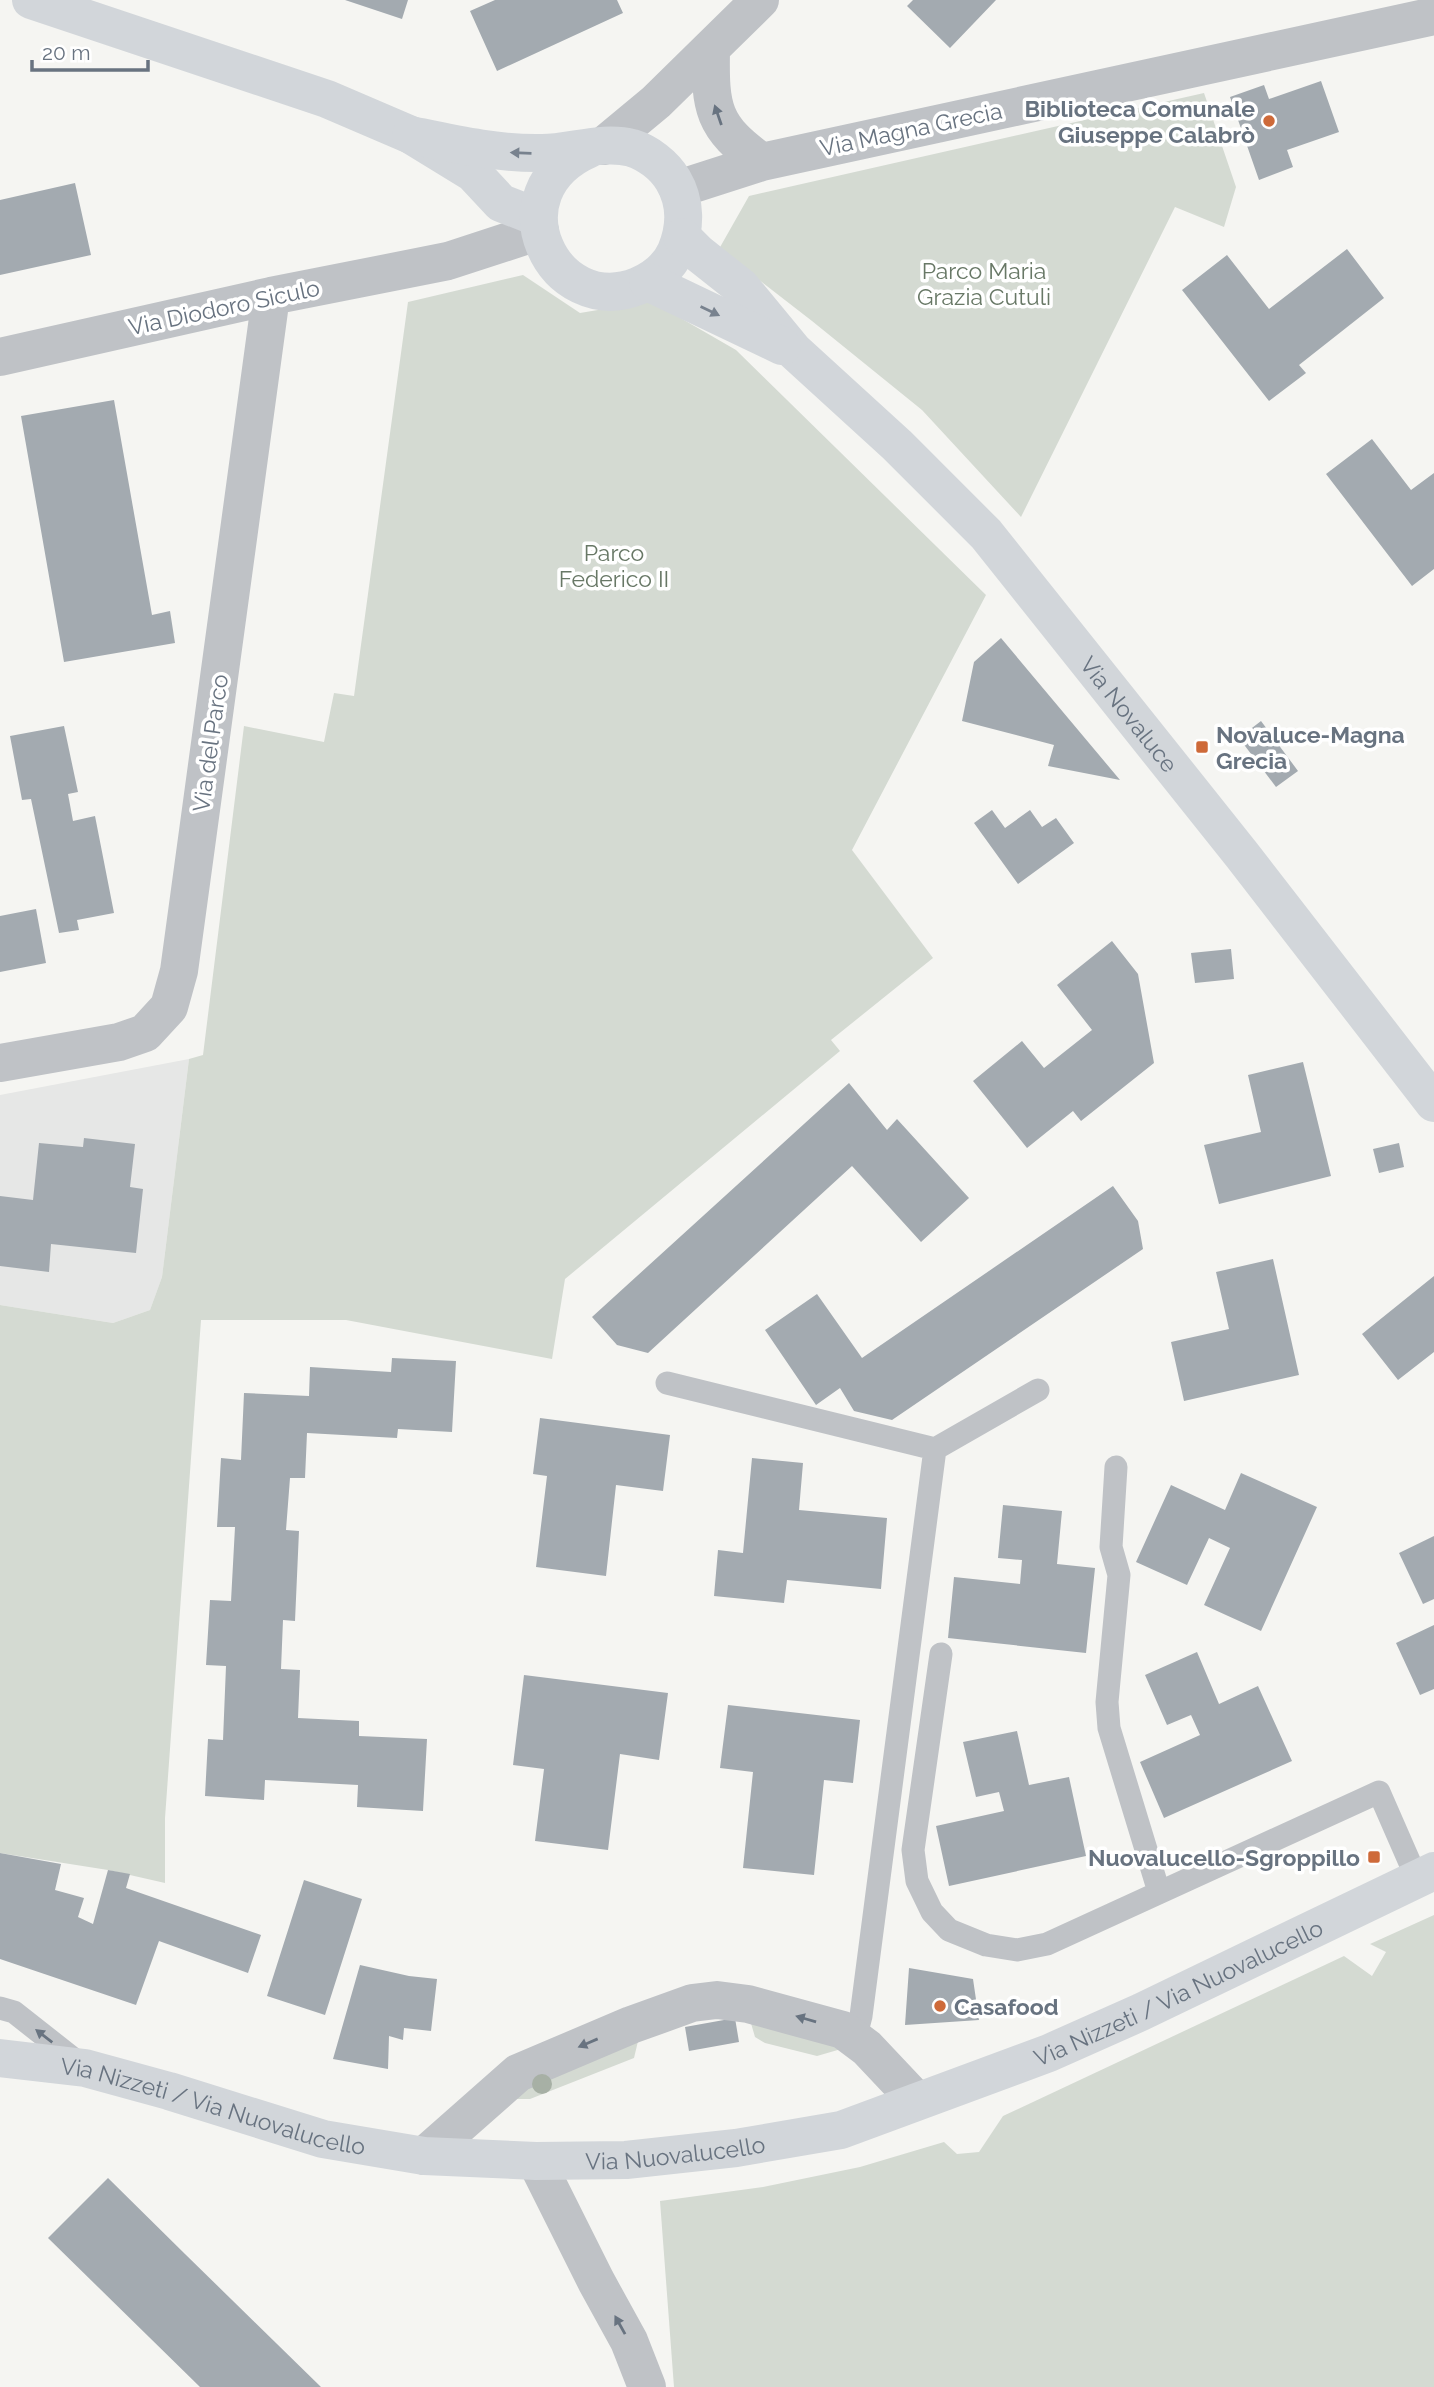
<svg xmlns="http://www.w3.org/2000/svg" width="1434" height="2387" viewBox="0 0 1434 2387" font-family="Raleway,sans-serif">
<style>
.built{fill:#e6e7e6}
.green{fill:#d4dad2}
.building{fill:#a3aab0}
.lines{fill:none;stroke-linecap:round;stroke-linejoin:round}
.service{stroke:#bfc2c6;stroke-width:23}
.minor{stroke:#bfc2c6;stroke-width:38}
.tertiary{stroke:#bfc2c6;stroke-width:38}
.secondary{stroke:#d2d6da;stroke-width:38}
.tree{fill:#a7b0a5}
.oneway{fill:#687380}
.oneway2{fill:#78828e}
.poi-dot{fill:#ce6a39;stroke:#fff;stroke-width:2.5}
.labels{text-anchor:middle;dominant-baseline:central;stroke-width:7;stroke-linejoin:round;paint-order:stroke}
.poi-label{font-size:23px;font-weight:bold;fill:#687380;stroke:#fff;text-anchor:end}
.street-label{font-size:23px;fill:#687380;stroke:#fff}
.park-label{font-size:23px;fill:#687866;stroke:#fff}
</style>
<rect width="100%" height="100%" fill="#f5f5f2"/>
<path class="built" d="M189,1059L162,1277L150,1310L113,1323L0,1305V1095Z"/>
<path class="green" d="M1204,93L1236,187L1224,227L1175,207L1021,517L922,410L812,321L719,249L749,196Z
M523,275L580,313L651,301L736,350L986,595L852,850L933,958L831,1040L840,1051L565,1279L552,1359L346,1320H201L165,1818V1883L108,1870L0,1853V1305L113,1323L150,1310L162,1277L189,1059L203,1055L244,726L324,742L334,693L354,696L408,302Z
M1434,1915V2387H674L660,2201L763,2187L860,2167L944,2142L957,2154L979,2152L1003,2116L1344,1956L1372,1976L1386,1952L1370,1944Z
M748,2013L848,2047L817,2056L765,2043L755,2037Z
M639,2037L634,2058L530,2099H512L514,2093Z"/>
<path class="building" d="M345,0H408L402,19Z
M495,0H617L623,13L497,71L470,11Z
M913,0H996L950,48L907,6Z
M1321,81L1339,132L1287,150L1293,167L1259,180L1230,97L1264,85L1269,99Z
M75,183L91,255L0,275V200Z
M1347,249L1384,298L1299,365L1306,373L1269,401L1182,290L1227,255L1269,309Z
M114,400L152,615L170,611L175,643L64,662L21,416Z
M1372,439L1411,490L1434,473V569L1412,586L1326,474Z
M1001,638L1120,780L1048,766L1054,745L962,721L974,662Z
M1261,721L1298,771L1276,787L1239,738Z
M64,726L78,792L68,794L73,821L95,816L114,913L77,920L79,930L59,933L31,799L22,800L10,736Z
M992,810L1005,828L1030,810L1042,827L1056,818L1074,843L1018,884L974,823Z
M36,909L46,963L0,972V916Z
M1112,941L1138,974L1154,1063L1081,1121L1073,1111L1027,1148L973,1081L1022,1041L1044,1068L1092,1030L1057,985Z
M1231,949L1234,979L1195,983L1191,953Z
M1303,1062L1331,1176L1219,1204L1204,1145L1261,1132L1248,1075Z
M849,1083L887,1130L897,1119L969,1198L921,1242L852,1166L648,1353L617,1345L592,1317Z
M84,1138L135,1144L130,1187L143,1189L136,1253L51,1244L49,1272L0,1266V1196L33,1200L39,1143L83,1147Z
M1399,1143L1404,1167L1379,1173L1373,1149Z
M1113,1186L1138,1221L1143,1249L892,1420L854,1411L840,1388L816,1405L765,1330L817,1294L862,1358Z
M1273,1259L1299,1375L1184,1401L1171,1342L1229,1329L1216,1272Z
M1434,1276V1352L1398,1380L1362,1334Z
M392,1358L456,1361L452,1432L398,1429L397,1438L307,1433L305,1478H290L286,1530L299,1531L295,1621L283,1620L281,1669L300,1670L298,1718L359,1721V1736L427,1739L423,1811L357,1807L358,1785L265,1780L264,1800L205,1796L208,1739L223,1740L226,1666L206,1665L210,1600L231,1601L235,1527H217L221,1458L241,1460L244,1393L309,1396L310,1367L391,1372Z
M540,1418L670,1435L663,1491L616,1485L606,1576L536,1567L547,1476L533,1474Z
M752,1458L803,1463L799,1510L887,1518L881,1589L787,1580L784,1603L714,1596L718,1550L743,1553Z
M1241,1473L1317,1507L1261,1631L1204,1605L1230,1548L1209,1538L1187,1585L1136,1562L1171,1485L1225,1510Z
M1003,1505L1062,1511L1057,1564L1095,1568L1086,1653L948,1638L954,1577L1020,1584L1022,1560L998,1558Z
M1434,1536V1599L1423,1604L1399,1553Z
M1434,1625V1689L1420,1695L1396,1643Z
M1197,1652L1219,1704L1258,1686L1292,1761L1164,1818L1140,1762L1200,1735L1191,1715L1167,1725L1145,1675Z
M524,1675L668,1693L659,1760L620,1754L608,1850L535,1841L544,1769L513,1765Z
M728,1705L860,1720L853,1783L824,1780L814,1875L743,1868L753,1772L720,1768Z
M1017,1731L1029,1785L1069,1777L1086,1856L949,1886L936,1826L1004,1811L999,1792L976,1797L963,1742Z
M0,1853L61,1864L55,1890L84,1898L78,1917L93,1924L108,1870L130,1874L126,1888L261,1935L248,1973L159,1941L136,2005L0,1959Z
M304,1880L362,1899L325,2015L267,1996Z
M360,1965L409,1976L437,1979L431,2031L404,2028L403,2040L389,2036L388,2069L333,2059Z
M909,1968L973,1979L979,2020L905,2025Z
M735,2018L739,2042L689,2051L685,2027Z
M108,2178L185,2254L321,2387H200L48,2238Z"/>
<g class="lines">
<path class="service" d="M667,1383L935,1449L1038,1390
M1116,1467L1111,1547L1119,1575L1107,1702L1109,1728L1159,1892
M941,1654L913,1850L917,1881L932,1912L949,1930L986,1945L1017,1950L1047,1944L1379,1792L1417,1879
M0,2008L14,2012L80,2064
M855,2039L861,2016L935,1449"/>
<path class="minor" d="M711,50C710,108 712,127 762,162
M603,146L656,102L760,0
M678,189L762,162L1434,16
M0,357L271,296L448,261L540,231
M0,1063L119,1042L145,1033L169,1007L179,971L271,296
M424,2156L518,2073L631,2025L692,2003L717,2000L748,2004L843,2030L867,2048L917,2101"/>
<path class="tertiary" d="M536,2161L596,2281L629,2341L647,2387"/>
<g class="secondary">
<path d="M31,0L327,99L411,135L473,173L501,203L537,217"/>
<path d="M411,135C454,144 497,154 542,153C571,153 603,140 632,148C648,153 664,165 673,180C686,202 686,227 676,251C669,267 654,279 638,286C553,320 491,192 589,149"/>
<path id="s1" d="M682,237L698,253L741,287L794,351L897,445L986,534L1242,855L1434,1103"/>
<path d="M648,282L782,346"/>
<path id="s2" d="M0,2058L85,2068L169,2091L323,2139L424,2156L536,2161L626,2160L736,2148L841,2130L1049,2053L1141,2012L1434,1871"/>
</g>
</g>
<circle class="tree" cx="542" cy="2084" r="10"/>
<defs><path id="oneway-solid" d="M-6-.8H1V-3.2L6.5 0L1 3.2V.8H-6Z" transform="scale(1.75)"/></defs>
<g class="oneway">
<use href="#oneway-solid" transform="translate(718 115) rotate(-109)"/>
<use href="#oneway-solid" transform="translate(806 2019) rotate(-164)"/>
<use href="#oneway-solid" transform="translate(44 2036) rotate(-142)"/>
<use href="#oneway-solid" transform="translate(588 2043) rotate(157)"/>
<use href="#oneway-solid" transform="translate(620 2325) rotate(-119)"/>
</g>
<g class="oneway2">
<use href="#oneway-solid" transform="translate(521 153) rotate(-178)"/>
<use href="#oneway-solid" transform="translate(710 311) rotate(26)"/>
</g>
<g class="poi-dot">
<circle cx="1269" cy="121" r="7"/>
<rect x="1195" y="740" width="14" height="14" rx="3.5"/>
<rect x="1367" y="1850" width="14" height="14" rx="3.5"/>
<circle cx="940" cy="2006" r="7"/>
</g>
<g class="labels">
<g class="poi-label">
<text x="1255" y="108">Biblioteca Comunale<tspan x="1255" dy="26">Giuseppe Calabrò</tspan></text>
<text x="1216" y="734" text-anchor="start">Novaluce-Magna<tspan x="1216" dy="26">Grecia</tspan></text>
<text x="1360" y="1857">Nuovalucello-Sgroppillo</text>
<text x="954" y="2006" text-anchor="start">Casafood</text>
</g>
<g class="street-label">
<text transform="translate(911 129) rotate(-12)">Via Magna Grecia</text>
<text transform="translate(224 307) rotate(-12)">Via Diodoro Siculo</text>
<text stroke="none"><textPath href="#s1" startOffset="656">Via Novaluce</textPath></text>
<text transform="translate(210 743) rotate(-82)">Via del Parco</text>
<text stroke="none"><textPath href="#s2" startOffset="1220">Via Nizzeti / Via Nuovalucello</textPath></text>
<text stroke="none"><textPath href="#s2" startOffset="219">Via Nizzeti / Via Nuovalucello</textPath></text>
<text stroke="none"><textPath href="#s2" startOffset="688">Via Nuovalucello</textPath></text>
</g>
<g class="park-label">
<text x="984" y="270">Parco Maria<tspan x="984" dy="26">Grazia Cutuli</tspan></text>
<text x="614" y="552">Parco<tspan x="614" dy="26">Federico II</tspan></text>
</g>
</g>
<path d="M32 60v10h116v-10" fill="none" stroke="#687380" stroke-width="3.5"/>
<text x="42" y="60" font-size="21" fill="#687380" stroke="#ffffff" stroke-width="5" paint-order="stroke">20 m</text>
</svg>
